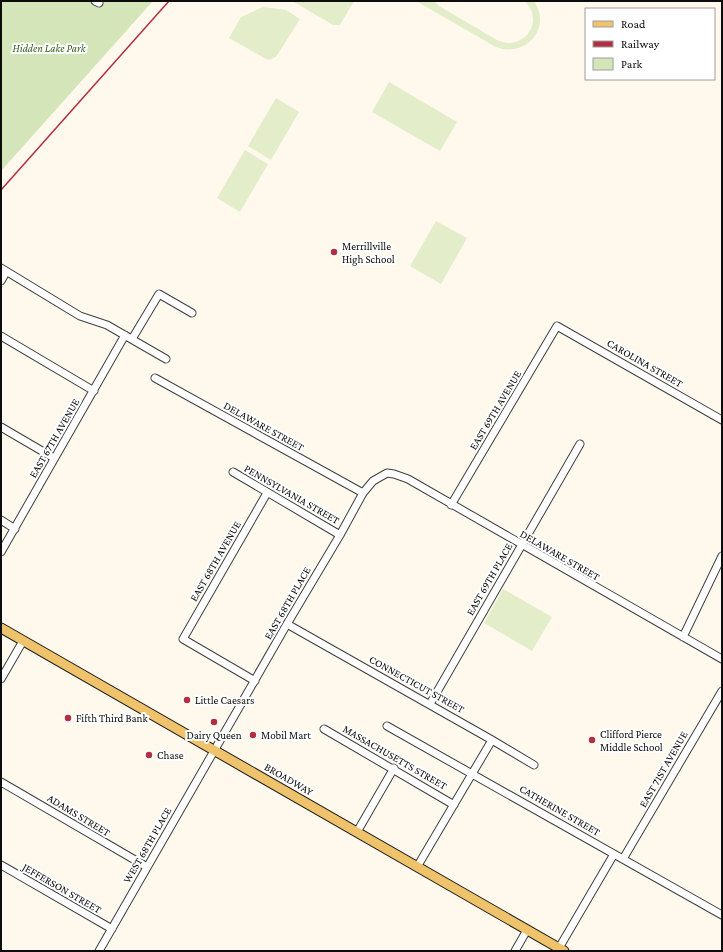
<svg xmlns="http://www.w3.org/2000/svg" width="723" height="952" viewBox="0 0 723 952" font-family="'Crimson Pro',serif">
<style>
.green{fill:#d4e5b9}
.pitch{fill:#e4edca}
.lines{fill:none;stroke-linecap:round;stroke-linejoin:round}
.minor-casing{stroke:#3f3f3f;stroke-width:9}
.major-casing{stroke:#1d1d1d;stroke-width:11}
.minor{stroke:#fff;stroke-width:7}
.major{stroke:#efc36b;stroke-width:9}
.rail{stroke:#b22e41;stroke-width:1.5}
.poi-dot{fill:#b22e41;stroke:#fff;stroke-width:1.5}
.labels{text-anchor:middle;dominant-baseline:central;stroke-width:4;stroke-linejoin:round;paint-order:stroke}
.park-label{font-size:11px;font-style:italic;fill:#345f21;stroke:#fff}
.poi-label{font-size:11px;fill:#0c0c0c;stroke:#fff;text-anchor:start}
.street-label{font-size:11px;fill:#0c0c0c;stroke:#fff}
</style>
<rect width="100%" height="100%" fill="#fef9ec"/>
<path class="green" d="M1,1H153L1,171Z"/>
<path class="pitch" d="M294,1H354L340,25H333L294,2Z
M416,1H433L439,6L497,40C524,53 546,20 524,1H534C553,29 524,60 494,46Z
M263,7L286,10L300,19L276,57L268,60L229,38L241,17Z
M389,82L457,122L440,151L372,112Z
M276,98L299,112L271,160L248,146Z
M245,150L268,164L240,212L217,198Z
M436,221L467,238L441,284L410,266Z
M503,589L552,617L532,651L484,623Z"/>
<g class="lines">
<g class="minor-casing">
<path id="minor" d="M95,1L99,3
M1,268L80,316L107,325L166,359
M1,281L6,272
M1,336L94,391
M132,339L159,294L192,313
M155,378L363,493
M1,427L54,458
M233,472L340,535
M451,505L557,326L722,420
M1,520L15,529
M1,552L125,335
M287,624L492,740L534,765
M683,637L722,556
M1,679L23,641
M255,681L183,639L267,493
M430,704L580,444
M387,726L722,915
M324,729L454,805
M1,782L147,867
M357,832L394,768
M623,859L722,691
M1,865L112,929
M417,867L492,740
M559,948L614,854
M99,951L287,624L340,535L363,493L373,481L387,473L394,474L408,479L722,659
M515,951L527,930"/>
</g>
<g class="major-casing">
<path id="major" d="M1,628L564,951"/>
</g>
<use href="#minor" class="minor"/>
<use href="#major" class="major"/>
<path class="rail" d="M1,190L169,1"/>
</g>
<g class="poi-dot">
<circle cx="334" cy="252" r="4"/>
<circle cx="187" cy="700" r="4"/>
<circle cx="68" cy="718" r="4"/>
<circle cx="214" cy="722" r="4"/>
<circle cx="253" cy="735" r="4"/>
<circle cx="592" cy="740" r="4"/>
<circle cx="149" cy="755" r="4"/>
</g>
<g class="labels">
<g class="park-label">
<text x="49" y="48">Hidden Lake Park</text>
</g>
<g class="poi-label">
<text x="342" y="246">Merrillville<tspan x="342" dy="13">High School</tspan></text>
<text x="195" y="700">Little Caesars</text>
<text x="76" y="718">Fifth Third Bank</text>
<text x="600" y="734">Clifford Pierce<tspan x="600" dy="13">Middle School</tspan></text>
<text x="214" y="735" text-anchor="middle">Dairy Queen</text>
<text x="261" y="735">Mobil Mart</text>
<text x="157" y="755">Chase</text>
</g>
<g class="street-label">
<text transform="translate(645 363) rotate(30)">CAROLINA STREET</text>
<text transform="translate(495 410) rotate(-59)">EAST 69TH AVENUE</text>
<text transform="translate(264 426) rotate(29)">DELAWARE STREET</text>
<text transform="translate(54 438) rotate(-60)">EAST 67TH AVENUE</text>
<text transform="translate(292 494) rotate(30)">PENNSYLVANIA STREET</text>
<text transform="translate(560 555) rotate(30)">DELAWARE STREET</text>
<text transform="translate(215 561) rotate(-60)">EAST 68TH AVENUE</text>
<text transform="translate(489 579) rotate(-60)">EAST 69TH PLACE</text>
<text transform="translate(287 603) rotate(-60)">EAST 68TH PLACE</text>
<text transform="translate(417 684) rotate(29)">CONNECTICUT STREET</text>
<text transform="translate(395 757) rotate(30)">MASSACHUSETTS STREET</text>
<text transform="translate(663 769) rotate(-60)">EAST 71ST AVENUE</text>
<text transform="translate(289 779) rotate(30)">BROADWAY</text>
<text transform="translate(560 810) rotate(30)">CATHERINE STREET</text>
<text transform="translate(79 815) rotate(31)">ADAMS STREET</text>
<text transform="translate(147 845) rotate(-60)">WEST 68TH PLACE</text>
<text transform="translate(62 888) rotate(30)">JEFFERSON STREET</text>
</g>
</g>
<rect width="723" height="952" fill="none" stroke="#0c0c0c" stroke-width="4"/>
<rect x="585" y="8" width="130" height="72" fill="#ffffff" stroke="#9e9e9e"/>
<rect x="593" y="21" width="20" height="6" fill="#efc36b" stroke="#9e9e9e"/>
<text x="621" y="28" font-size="12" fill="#0c0c0c">Road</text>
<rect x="593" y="41" width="20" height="6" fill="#b22e41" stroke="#9e9e9e"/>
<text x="621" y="48" font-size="12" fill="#0c0c0c">Railway</text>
<rect x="593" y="58" width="20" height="12" fill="#d4e5b9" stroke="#9e9e9e"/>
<text x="621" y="68" font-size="12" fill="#0c0c0c">Park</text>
</svg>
